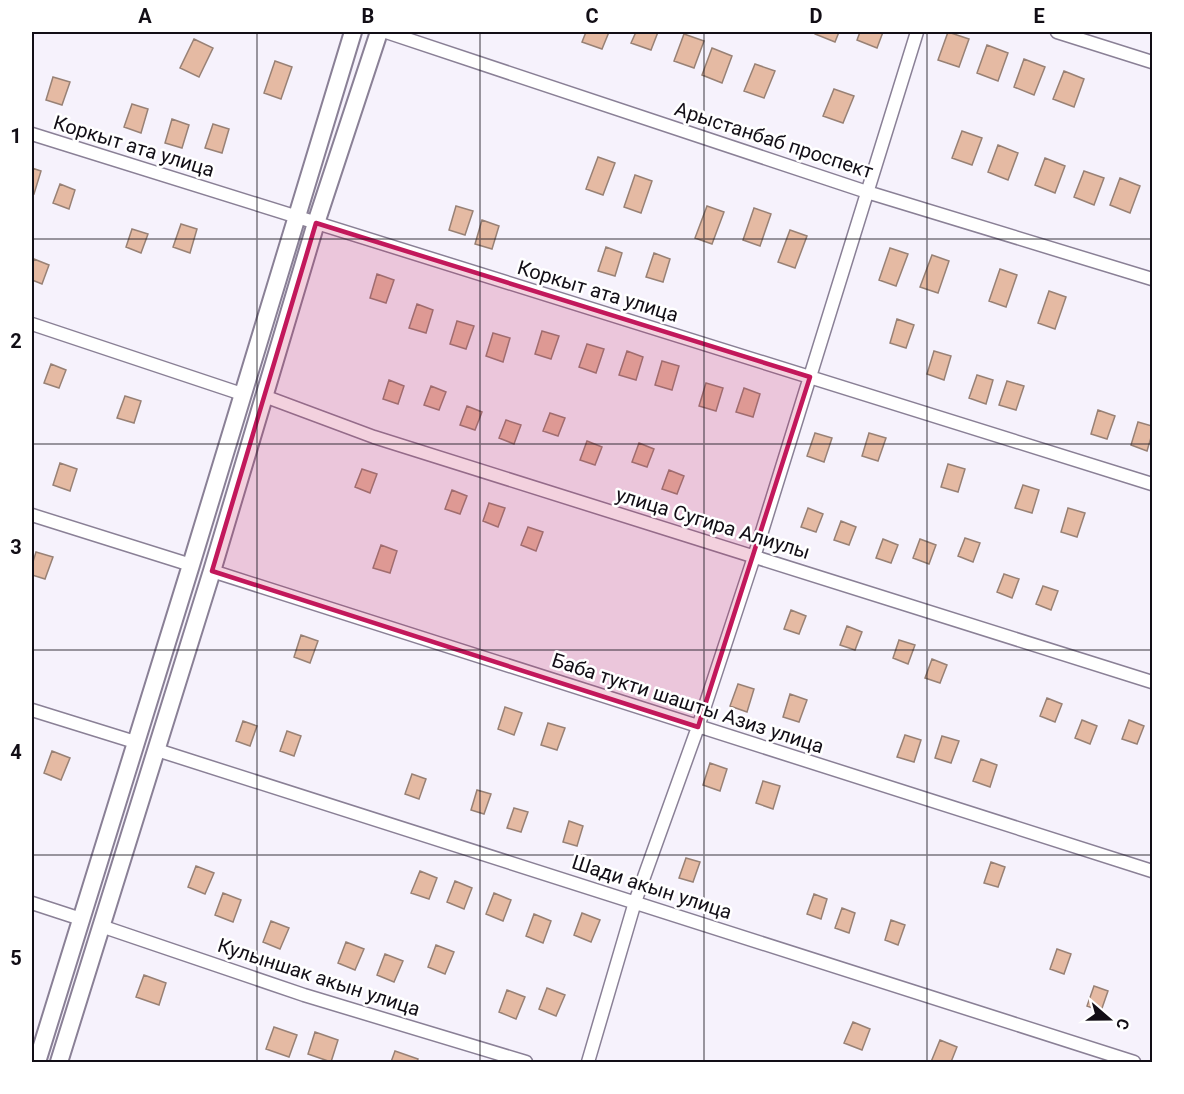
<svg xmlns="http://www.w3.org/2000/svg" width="1184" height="1094" viewBox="0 0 1184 1094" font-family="Roboto,sans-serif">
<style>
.building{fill:#e5baa3;stroke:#988175;stroke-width:1.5}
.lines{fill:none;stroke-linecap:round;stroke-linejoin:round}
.minor-casing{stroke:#8a8096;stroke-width:15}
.tertiary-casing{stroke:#8a8096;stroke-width:20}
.minor{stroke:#fff;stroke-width:12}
.tertiary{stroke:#fff;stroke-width:16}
.marked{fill:#c2185b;fill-opacity:0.2;stroke:#c2185b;stroke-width:4.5;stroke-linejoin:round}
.grid{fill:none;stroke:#120e16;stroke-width:1.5;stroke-opacity:0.55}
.labels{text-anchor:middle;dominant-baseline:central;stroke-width:5;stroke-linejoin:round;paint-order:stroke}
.street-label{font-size:20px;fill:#120e16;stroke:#fff}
.neatline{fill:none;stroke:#120e16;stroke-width:2}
.grid-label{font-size:20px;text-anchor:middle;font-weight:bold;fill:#120e16}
</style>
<rect width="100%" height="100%" fill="#f6f2fc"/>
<path class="building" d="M586,32H609L602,49L582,42Z
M636,32H658L651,50L631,43Z
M815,32H839L835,42L815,34Z
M860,32H883L877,48L857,40Z
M948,32L969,39L959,67L938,60Z
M684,34L704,41L694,68L674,61Z
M194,39L213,48L199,77L180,68Z
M987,45L1008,53L998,81L977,73Z
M712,48L732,56L722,83L702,75Z
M1024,59L1045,67L1034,95L1014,87Z
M275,61L292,67L281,99L264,93Z
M755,64L775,71L764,98L744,91Z
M1064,71L1084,79L1074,107L1053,99Z
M53,77L70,82L62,105L46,100Z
M834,89L854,96L843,123L823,116Z
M132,104L148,109L141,133L124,127Z
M172,119L189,125L182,148L165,143Z
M213,124L229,129L222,153L205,148Z
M962,131L982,138L972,165L952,158Z
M998,145L1018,153L1008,180L988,172Z
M598,157L615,163L603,195L586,189Z
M1045,158L1065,166L1055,193L1035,185Z
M32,168L41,171L34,194L32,193Z
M1084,171L1104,178L1094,205L1074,197Z
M635,175L652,181L641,213L624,207Z
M1120,178L1140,186L1130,213L1110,205Z
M60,184L75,190L69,209L53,203Z
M456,206L473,211L465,235L449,230Z
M707,206L724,212L712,244L695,238Z
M754,208L771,214L760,246L743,240Z
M482,220L499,226L492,249L475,244Z
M181,224L197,229L190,253L173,247Z
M132,229L148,234L141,253L126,247Z
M790,230L807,236L795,268L778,262Z
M606,247L622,253L615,276L598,271Z
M890,248L908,254L896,286L879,280Z
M654,253L670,259L663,282L646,277Z
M932,255L949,261L938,293L920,287Z
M34,259L49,265L42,284L32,280V266Z
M1000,269L1017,275L1006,307L989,301Z
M377,274L394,280L386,303L370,298Z
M1049,291L1066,297L1055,329L1038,323Z
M417,304L433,310L426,333L409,328Z
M897,319L914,325L906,348L890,343Z
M457,321L474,326L466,349L450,344Z
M542,331L559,336L551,359L535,354Z
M493,333L510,338L503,362L486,356Z
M587,344L604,349L596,373L579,367Z
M627,351L643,357L636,380L619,375Z
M934,351L951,356L944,380L927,374Z
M662,361L679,366L672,390L655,385Z
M51,364L66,370L59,388L44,383Z
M977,375L993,380L986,404L969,398Z
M389,380L404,386L398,404L383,399Z
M1007,381L1024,386L1016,410L999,405Z
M706,383L723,388L716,411L699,406Z
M431,386L446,392L439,410L424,405Z
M744,388L760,394L753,417L736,412Z
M125,396L141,401L134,423L117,418Z
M467,406L482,412L475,430L460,425Z
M1098,410L1115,416L1107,439L1091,434Z
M550,413L565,418L558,436L543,431Z
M506,420L521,425L514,444L499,438Z
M1138,422L1152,426V434L1147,451L1131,445Z
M815,433L832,438L824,462L807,456Z
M869,433L886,438L878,461L862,456Z
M587,441L602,447L595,465L580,460Z
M639,443L654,449L647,467L632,462Z
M60,463L77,469L70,491L53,485Z
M948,464L965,469L958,492L941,487Z
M362,469L377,474L370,493L355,487Z
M669,470L684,476L677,494L662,489Z
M1023,485L1039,490L1032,513L1015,508Z
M452,490L467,496L460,514L445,509Z
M489,503L505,508L498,527L483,521Z
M808,508L823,514L816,532L801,527Z
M1068,508L1085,513L1077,537L1061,532Z
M841,521L856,527L849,545L834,540Z
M528,527L543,532L536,551L521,545Z
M965,538L980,543L973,562L958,556Z
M883,539L898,545L891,563L876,558Z
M920,539L936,545L929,564L913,558Z
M381,545L397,551L390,573L373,568Z
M36,552L53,557L45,579L32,575V565Z
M1004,574L1019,579L1012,598L997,592Z
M1043,586L1058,591L1051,610L1036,604Z
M791,610L806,616L799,634L784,629Z
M847,626L862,632L855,650L840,645Z
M301,635L318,641L310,663L294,657Z
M899,640L915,645L908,664L893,658Z
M932,659L947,665L940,683L925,678Z
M738,684L754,689L747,712L730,706Z
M790,694L807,700L799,722L783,717Z
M1047,698L1062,704L1055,722L1040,716Z
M505,707L522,713L514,735L498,729Z
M1082,720L1097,726L1090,744L1075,738Z
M1129,720L1144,726L1137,744L1122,739Z
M243,721L257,726L250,746L236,741Z
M548,723L565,728L557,750L541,745Z
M287,731L301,736L294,756L280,751Z
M905,735L921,740L914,762L897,757Z
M942,736L959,741L951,763L935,758Z
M52,751L70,758L61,780L44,773Z
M981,759L997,765L990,787L973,781Z
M710,763L727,769L720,791L703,785Z
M412,774L426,779L419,799L405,794Z
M763,781L780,786L773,809L756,803Z
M477,790L491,794L484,814L471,810Z
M514,808L528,812L521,832L507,828Z
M569,821L583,826L577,846L563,842Z
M686,858L700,862L693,882L679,878Z
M991,862L1005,867L998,887L984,883Z
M196,866L214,873L205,894L188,887Z
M420,871L437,878L429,899L411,893Z
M455,881L472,888L464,909L447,902Z
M223,893L241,900L233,922L215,915Z
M494,893L511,900L503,921L486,914Z
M814,894L827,899L821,919L807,914Z
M842,908L855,913L849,933L835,928Z
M582,913L600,920L591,942L574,935Z
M534,914L551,921L543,943L526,936Z
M891,920L905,925L898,945L885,940Z
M271,921L289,928L280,949L263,942Z
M346,942L364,949L355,970L338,963Z
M436,945L454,952L445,974L428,967Z
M1057,949L1071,954L1064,974L1050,969Z
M385,954L403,961L394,982L377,975Z
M144,975L166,983L159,1005L136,997Z
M1094,986L1108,991L1101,1011L1087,1006Z
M547,988L565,995L556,1016L539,1009Z
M507,990L525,997L516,1019L499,1012Z
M853,1022L870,1029L862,1050L844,1043Z
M274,1027L297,1035L289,1057L266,1049Z
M315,1032L338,1040L331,1062L308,1054Z
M940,1040L957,1047L951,1062H931Z
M395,1051L418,1059L417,1062H391Z"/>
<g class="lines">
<g class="minor-casing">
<path id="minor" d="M386,32L867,192L1152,279
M1057,32L1152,62
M32,134L1152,484
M32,324L242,394
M264,396L374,437L1152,682
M32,515L191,565
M212,571L1152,871
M32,710L135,742
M157,750L1134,1062
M32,903L81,919
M101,926L304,995L526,1062
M588,1062L635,902L698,727L754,557L917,32"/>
</g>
<g class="tertiary-casing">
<path id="tertiary" d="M37,1062L191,565L353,32
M59,1062L212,571L316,223L379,32"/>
</g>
<use href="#minor" class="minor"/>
<use href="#tertiary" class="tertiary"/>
</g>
<path class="marked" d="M316,223L810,377L698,727L212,571Z"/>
<path class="grid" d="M257,32V1062M480,32V1062M704,32V1062M927,32V1062M32,239H1152M32,444H1152M32,650H1152M32,855H1152"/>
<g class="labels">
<g class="street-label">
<text transform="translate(774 140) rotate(18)">Арыстанбаб проспект</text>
<text transform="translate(134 146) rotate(17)">Коркыт ата улица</text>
<text transform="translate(598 291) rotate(17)">Коркыт ата улица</text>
<text transform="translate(713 523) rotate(17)">улица Сугира Алиулы</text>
<text transform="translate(688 703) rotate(18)">Баба тукти шашты Азиз улица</text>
<text transform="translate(652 887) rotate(18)">Шади акын улица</text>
<text transform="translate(319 977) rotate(18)">Кулыншак акын улица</text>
</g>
</g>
<rect width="1184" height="1094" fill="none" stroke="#ffffff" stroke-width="66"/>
<g transform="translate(1109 1019) rotate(110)" stroke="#ffffff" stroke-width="4.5" paint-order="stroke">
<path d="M0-4.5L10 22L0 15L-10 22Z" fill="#120e16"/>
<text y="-9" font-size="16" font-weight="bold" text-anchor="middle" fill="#120e16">С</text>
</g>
<rect x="33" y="33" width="1118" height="1028" class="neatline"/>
<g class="grid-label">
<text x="145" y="23">A</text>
<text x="368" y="23">B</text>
<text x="592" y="23">C</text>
<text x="816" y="23">D</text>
<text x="1039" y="23">E</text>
<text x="16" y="143">1</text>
<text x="16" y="348">2</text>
<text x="16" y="554">3</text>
<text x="16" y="759">4</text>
<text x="16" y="965">5</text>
</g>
</svg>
